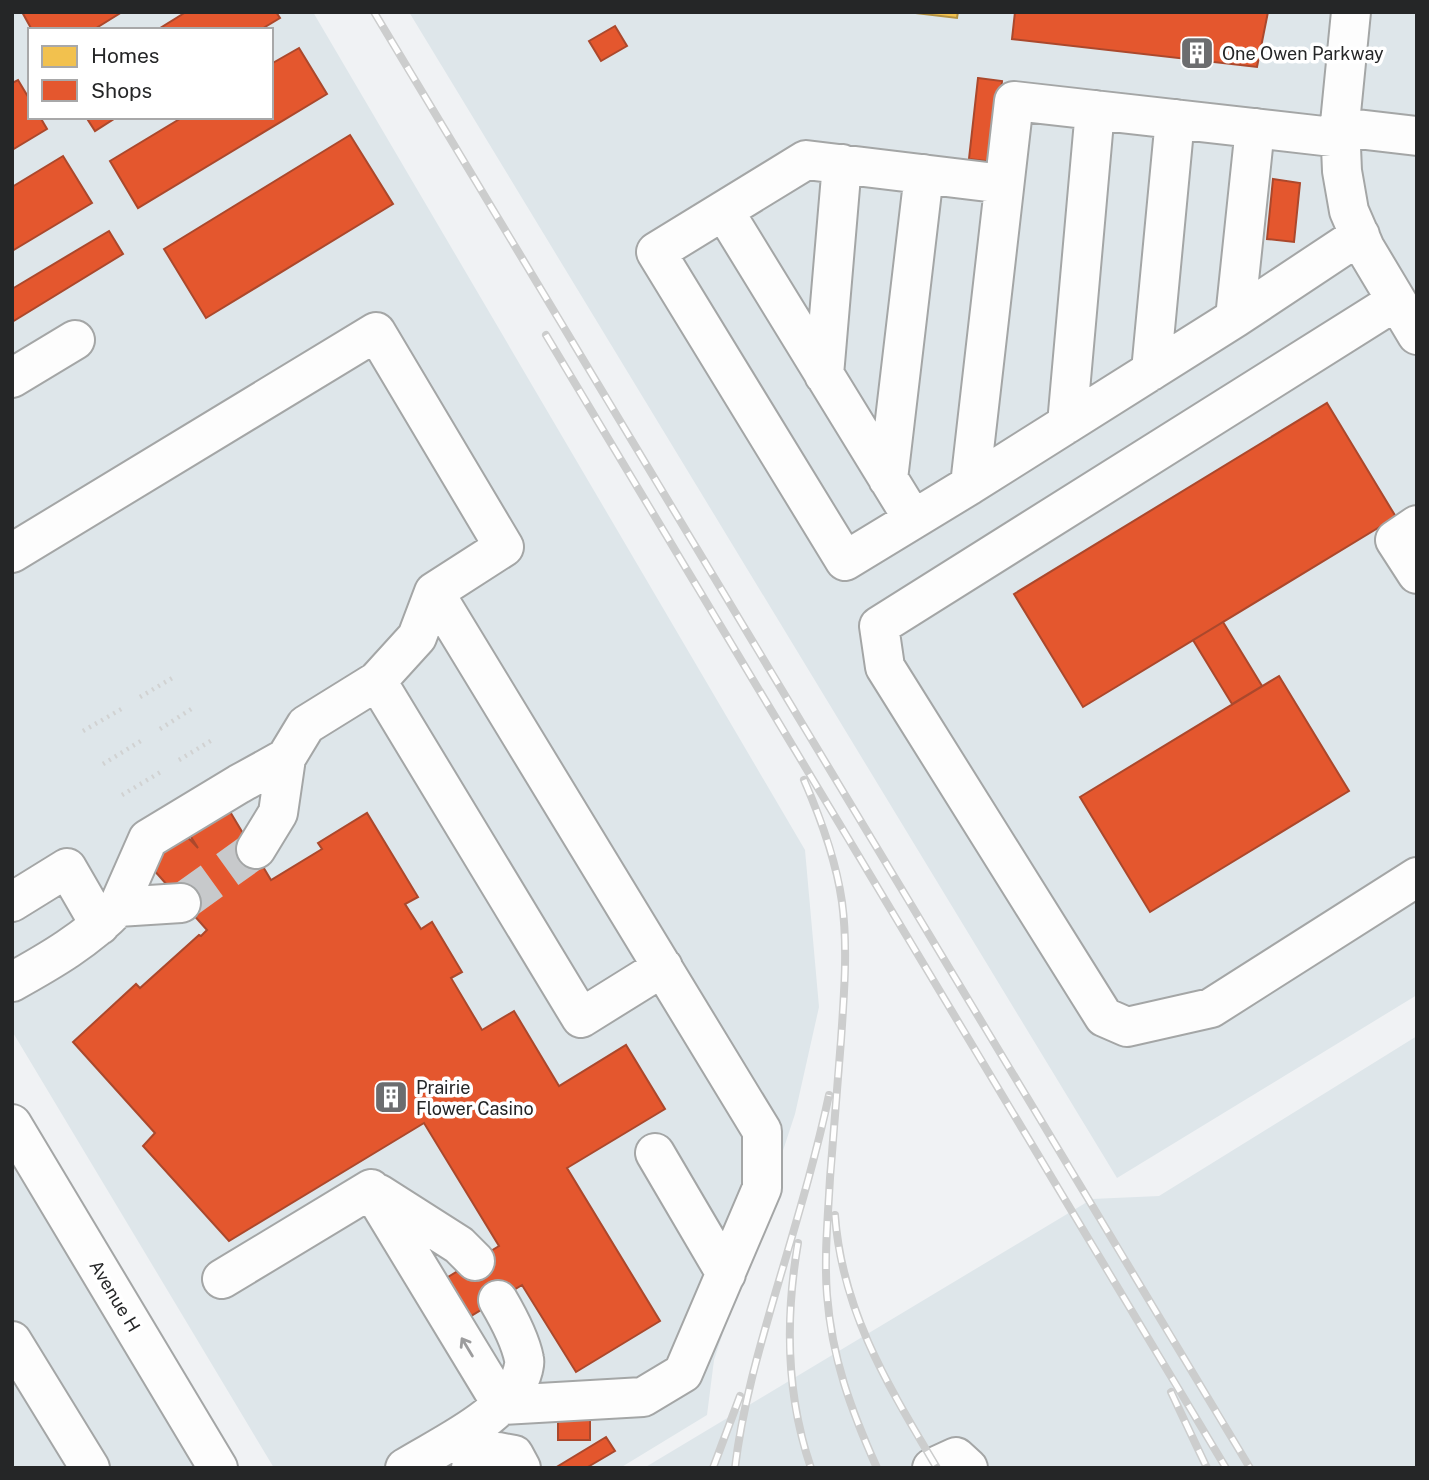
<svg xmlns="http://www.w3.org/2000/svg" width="1429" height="1480" viewBox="0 0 1429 1480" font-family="'Public Sans',sans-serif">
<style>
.built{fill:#dee6ea;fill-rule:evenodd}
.homes{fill:#f2c14e;stroke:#b49242;stroke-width:2}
.shops{fill:#e4572e;stroke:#ab482c;stroke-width:2}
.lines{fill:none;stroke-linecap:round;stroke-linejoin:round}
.minor-tunnel{stroke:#c7c9cb;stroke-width:38;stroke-dasharray:38 19;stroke-linecap:butt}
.minor-casing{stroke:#a4a6a6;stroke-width:42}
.path{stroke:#d1d2d2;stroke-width:4.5;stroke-dasharray:2 5;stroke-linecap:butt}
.minor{stroke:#fdfdfd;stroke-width:38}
.rail-casing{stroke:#cccdcd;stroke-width:8}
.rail{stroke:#fff;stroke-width:5;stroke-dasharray:16;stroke-linecap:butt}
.oneway{stroke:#9c9c9d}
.labels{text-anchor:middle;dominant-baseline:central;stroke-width:7;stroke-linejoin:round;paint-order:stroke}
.poi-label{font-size:18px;fill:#252627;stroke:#fff;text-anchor:start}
.street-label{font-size:18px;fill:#252627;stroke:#fff}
</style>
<rect width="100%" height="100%" fill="#f0f2f4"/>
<path class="built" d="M12,12H313L805,850L819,1007L795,1114L714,1360L707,1415L620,1468H274L12,1031ZM30,30H271V117H30Z
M409,12H1417V995L1117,1178Z
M1417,1036V1468H644L1092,1199L1159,1196Z
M12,1116L223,1468H12Z"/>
<path class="homes" d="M907,12H958L957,18Z"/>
<path class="shops" d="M22,12H122L93,30H32Z
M186,12H276L280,18L260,30H157Z
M1015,12H1268L1257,67L1012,39Z
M615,26L627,46L601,61L589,41Z
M299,48L327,94L138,208L110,161L183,117H271V64Z
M978,78L1002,81L994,162L969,159Z
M18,80L30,100V117H40L47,129L12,150V83Z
M86,117H117L95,131Z
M350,135L393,204L206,318L164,249Z
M63,156L92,203L12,251V187Z
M1273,179L1300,183L1294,242L1267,239Z
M109,231L123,254L12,322V289Z
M1327,403L1396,517L1083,707L1014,594Z
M1223,622L1262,686L1232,704L1193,640Z
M1279,676L1349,791L1150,912L1080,797Z
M226,805L271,880L322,849L318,843L367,813L418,897L405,904L421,929L432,922L462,972L451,978L482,1030L514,1011L559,1086L626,1045L665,1109L567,1168L660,1321L576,1372L522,1285L466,1319L443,1280L499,1246L424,1123L229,1241L143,1146L155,1133L73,1042L136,984L140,988L199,935L201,936L207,930L145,860L180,829L198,848L186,829Z
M558,1413H590V1440H558Z
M606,1437L615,1451L586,1468H555Z"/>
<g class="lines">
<path class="minor-tunnel" d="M181,903L256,849"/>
<g class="minor-casing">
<path id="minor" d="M1351,12L1340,123L1342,171L1349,211L1365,248L1417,335
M1340,127L1417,136
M1341,138L1014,101L970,485L1235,318L1360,235
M724,211L913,519
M1396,301L879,626L885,667L1104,1017L1127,1027L1211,1008L1417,877
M1235,318L1255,128
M1151,371L1175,119
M824,375L842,164
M12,378L75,340
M1067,424L1095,110
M888,479L924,174
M970,485L845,561L656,252L806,160L1004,184
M1417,525L1395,540L1417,574
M12,553L376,332L504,547L434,592L762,1131V1188L683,1373L643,1397L502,1405
M377,681L581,1018L663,967
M256,849L278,813L286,758L306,725L377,681L417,637L434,592
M12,902L67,868L100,925
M118,907L148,839L239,784L286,758
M12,982C50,961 88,939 118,907L181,903
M12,1124L218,1468
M655,1153L726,1274
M371,1189L502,1405
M379,1194L459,1245L475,1261
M222,1279L371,1189
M12,1341L90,1468
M405,1468C442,1445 512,1414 523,1370C524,1365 525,1363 524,1359C520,1339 508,1317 498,1300
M471,1468L498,1452L514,1455L521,1468
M932,1468L956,1457L968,1468"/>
</g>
<path class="path" d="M140,697L174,677
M160,729L193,708
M83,731L125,707
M179,760L212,740
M103,764L144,739
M122,795L164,770"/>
<use href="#minor" class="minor"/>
<g class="rail-casing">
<path id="rail" d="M374,12L1250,1468
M546,335L1226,1468
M804,780C821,819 836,860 842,902C848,947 844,995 841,1040C837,1086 834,1132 830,1178C828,1217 824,1256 827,1295C832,1359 851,1410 877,1468
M835,1215C842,1312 889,1387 937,1468
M798,1243C785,1319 786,1395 811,1468
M1171,1392L1207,1468
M713,1468L740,1396
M735,1468C742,1408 759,1349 776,1291C795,1226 815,1161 829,1095"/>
</g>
<use href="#rail" class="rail"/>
</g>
<defs><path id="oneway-shaft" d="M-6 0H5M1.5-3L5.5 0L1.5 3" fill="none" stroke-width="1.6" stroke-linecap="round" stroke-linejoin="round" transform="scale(1.75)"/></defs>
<use class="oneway" href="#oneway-shaft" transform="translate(467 1347) rotate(-121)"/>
<defs>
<g id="building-square" transform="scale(1.75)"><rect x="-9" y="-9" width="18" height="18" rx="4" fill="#6c6d6f" stroke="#fff"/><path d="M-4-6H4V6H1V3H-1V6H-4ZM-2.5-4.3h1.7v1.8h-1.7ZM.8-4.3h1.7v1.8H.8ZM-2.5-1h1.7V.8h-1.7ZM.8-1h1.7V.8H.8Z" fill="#fff"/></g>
</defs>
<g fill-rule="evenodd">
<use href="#building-square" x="1197" y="53"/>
<use href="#building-square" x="391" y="1097"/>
</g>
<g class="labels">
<g class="poi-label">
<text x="1222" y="53">One Owen Parkway</text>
<text x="416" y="1087">Prairie<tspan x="416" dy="21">Flower Casino</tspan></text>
</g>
<g class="street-label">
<text transform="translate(115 1296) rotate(59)">Avenue H</text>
</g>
</g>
<rect width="1429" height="1480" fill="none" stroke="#252627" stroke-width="28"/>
<rect x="28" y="28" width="245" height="91" fill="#ffffff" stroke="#a8a8a9" stroke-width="2"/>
<rect x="42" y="46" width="35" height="21" fill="#f2c14e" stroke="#a8a8a9" stroke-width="2"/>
<text x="91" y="63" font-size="21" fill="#252627">Homes</text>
<rect x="42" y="80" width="35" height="21" fill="#e4572e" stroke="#a8a8a9" stroke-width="2"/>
<text x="91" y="98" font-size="21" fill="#252627">Shops</text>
</svg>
